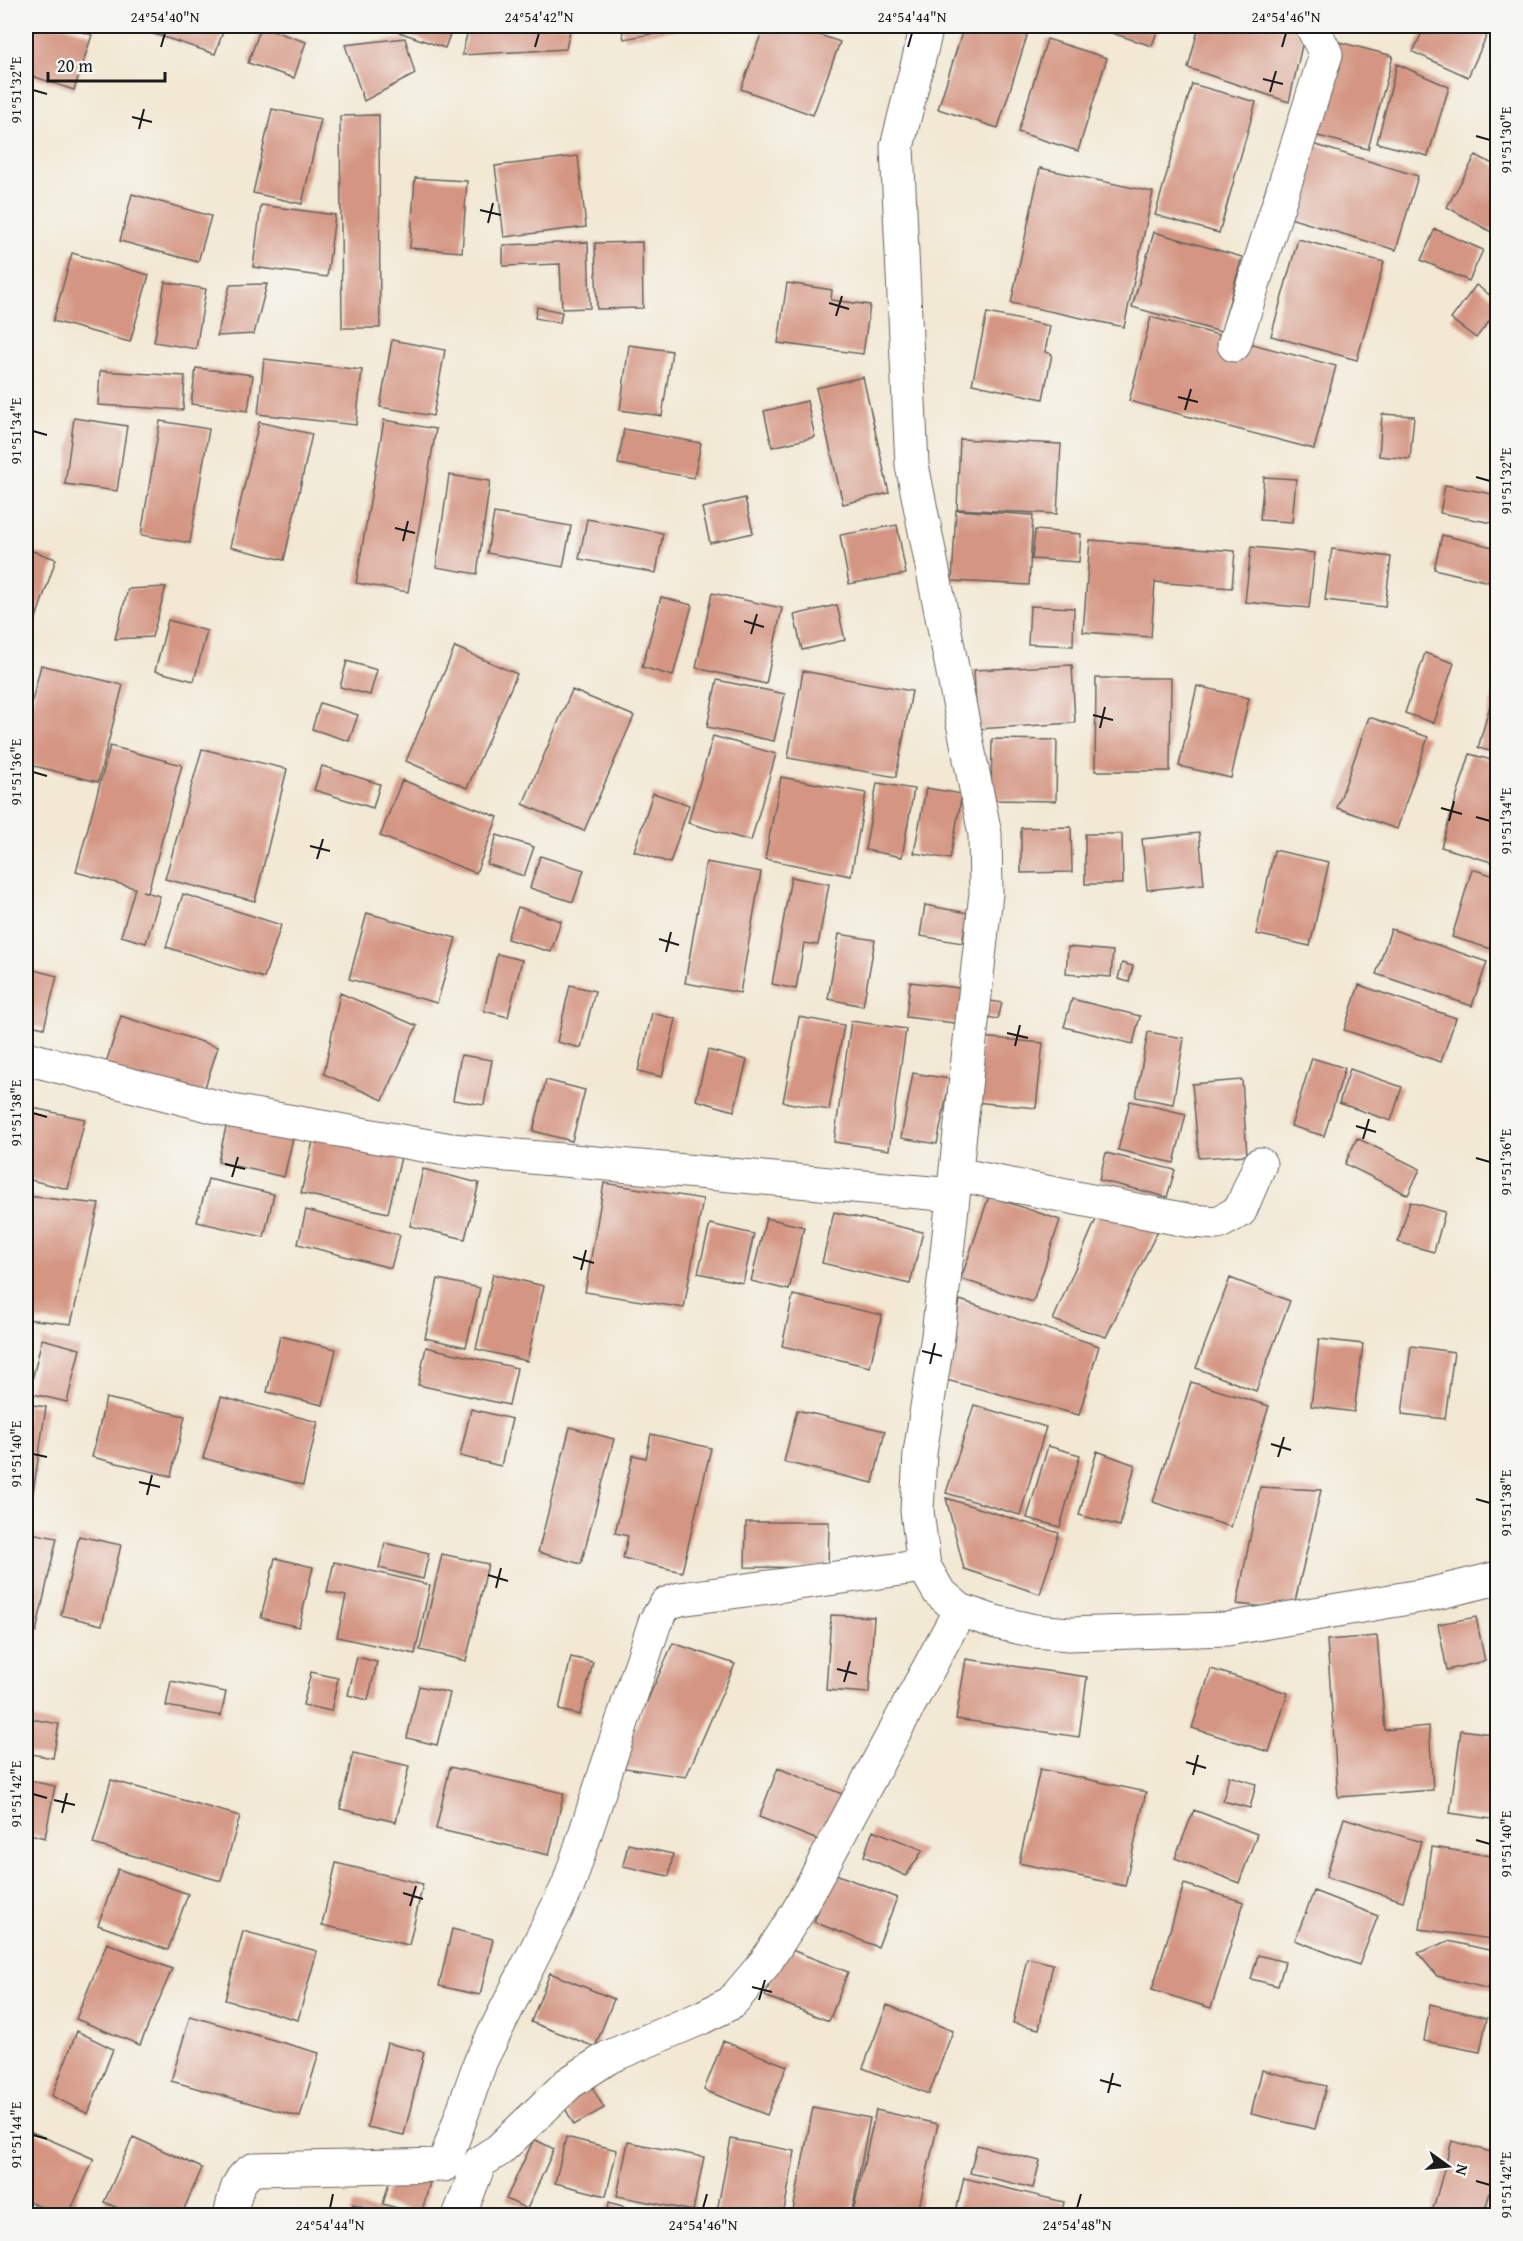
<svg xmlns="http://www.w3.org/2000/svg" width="1523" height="2241" viewBox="0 0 1523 2241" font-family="'Gentium Book Plus',serif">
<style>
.building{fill:#d49582}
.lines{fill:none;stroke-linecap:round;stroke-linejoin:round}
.minor-casing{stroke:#67635c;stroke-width:35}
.minor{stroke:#fff;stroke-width:33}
.ticks{fill:none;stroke:#1c1c1c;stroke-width:2}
.neatline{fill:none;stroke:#1c1c1c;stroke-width:2}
.ticks-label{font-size:15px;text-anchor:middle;fill:#1c1c1c}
</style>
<rect width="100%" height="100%" fill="#f6f6f2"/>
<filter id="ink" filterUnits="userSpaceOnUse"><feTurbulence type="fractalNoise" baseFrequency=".0167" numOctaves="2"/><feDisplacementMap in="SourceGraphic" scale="12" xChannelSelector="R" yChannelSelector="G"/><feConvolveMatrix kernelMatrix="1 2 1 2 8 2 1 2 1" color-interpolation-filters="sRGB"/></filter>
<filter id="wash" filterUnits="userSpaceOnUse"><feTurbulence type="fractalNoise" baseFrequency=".008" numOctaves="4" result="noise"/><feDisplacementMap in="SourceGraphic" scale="24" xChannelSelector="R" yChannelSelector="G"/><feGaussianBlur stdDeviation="1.35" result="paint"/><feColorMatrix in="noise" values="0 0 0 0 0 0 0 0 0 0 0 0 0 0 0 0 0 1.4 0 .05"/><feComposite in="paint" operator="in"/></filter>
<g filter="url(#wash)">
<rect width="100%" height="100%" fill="#f2e8d3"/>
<g id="blocks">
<path class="building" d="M29,26H65L92,35L74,90L26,74V35Z
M130,26H225L215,54Z
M398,26H453L445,48L396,31Z
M469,26H571L566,49L462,55Z
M621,26H690V27L624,39Z
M764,26H794L840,42L813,115L741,89Z
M964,26H995L1027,36L998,128L938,109Z
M1093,26H1159L1152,46L1093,27Z
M1199,26H1303L1306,28L1289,102L1188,68Z
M1385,26H1401L1397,32Z
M1425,26H1491L1468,77L1413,52Z
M261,27L306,42L294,78L248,63Z
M405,38L415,74L364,101L345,45Z
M1047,39L1107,58L1078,151L1018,132Z
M1335,41L1393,56L1368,149L1310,134Z
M1397,64L1449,87L1428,156L1377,143Z
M1192,84L1256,102L1219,233L1155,215Z
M272,109L321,119L302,204L253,193Z
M379,115L380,328H342L340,116Z
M1306,142L1418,176L1396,250L1283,216Z
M1476,155L1498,167V219L1491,232L1447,207Z
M578,156L586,227L504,237L495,166Z
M1040,168L1153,192L1124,327L1011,303Z
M415,178L467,181L462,252L410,248Z
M132,194L211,216L198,262L120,241Z
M261,205L335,215L327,277L253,267Z
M1435,229L1483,250L1469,281L1421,260Z
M1154,232L1242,257L1221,332L1132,307Z
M1298,239L1384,262L1357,360L1271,336Z
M588,242L590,308L562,309L560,264L503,266V245Z
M642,242L643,308L597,309L595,243Z
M72,253L149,275L130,342L53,321Z
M165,282L206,289L196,349L154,342Z
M787,283L832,290L831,300L870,305L863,354L778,343Z
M267,284L254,334L217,336L230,285Z
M1476,285L1498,301V310L1476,338L1451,319Z
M537,307L562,312L560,323L535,318Z
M987,313L1050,326L1045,352L1052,354L1043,399L972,384Z
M1151,317L1336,366L1314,449L1129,401Z
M392,340L445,350L433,416L380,407Z
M629,345L672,351L662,416L620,410Z
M264,359L362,370L356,425L258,414Z
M196,368L253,375L248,411L191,404Z
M100,371L185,376L183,410L98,405Z
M863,377L889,493L843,504L816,388Z
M807,401L815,437L772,447L764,411Z
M1382,414L1414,416L1410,459L1379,456Z
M74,418L127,426L117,491L65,484Z
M384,420L436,429L408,592L356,583Z
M160,421L209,429L190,543L141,535Z
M259,422L312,434L284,560L230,547Z
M624,429L701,443L694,478L618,464Z
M960,439L1061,444L1057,514L957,509Z
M449,475L490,481L477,574L436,567Z
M1264,477L1296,479L1292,522L1260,520Z
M1445,485L1498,495V524L1440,513Z
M745,498L753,533L710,543L702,508Z
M956,510L1033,515L1029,585L952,581Z
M494,513L571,526L563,567L487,553Z
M587,519L663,533L656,573L579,559Z
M897,525L906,574L849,584L840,535Z
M1035,530L1081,534L1079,562L1032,559Z
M1442,535L1497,548L1489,582L1434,569Z
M1090,540L1235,551L1232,588L1155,582L1151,637L1083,632Z
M1251,547L1315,553L1309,608L1245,602Z
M26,549L56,559L35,621L26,618Z
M1332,549L1391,557L1385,607L1325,600Z
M166,587L152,637L115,639L128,589Z
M712,593L782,608L766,684L696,668Z
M661,597L692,605L673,676L642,667Z
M837,605L845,640L802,650L794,615Z
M1030,606L1074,608L1073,646L1028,644Z
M168,620L207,631L194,681L155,671Z
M455,647L517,674L467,788L406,761Z
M1425,653L1454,663L1434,723L1405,713Z
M347,661L377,670L370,695L340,687Z
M41,665L123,685L98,782L26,764V726Z
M1072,665L1075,723L977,729L974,670Z
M803,671L912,691L896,777L788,758Z
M1096,678H1171L1170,771H1095Z
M717,680L785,694L774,741L707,727Z
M1497,681H1498V753L1478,748Z
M1197,686L1249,698L1231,778L1179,766Z
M572,690L634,716L584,831L523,804Z
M320,703L358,715L349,741L312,729Z
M1369,717L1428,737L1397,829L1337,808Z
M713,736L776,754L751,841L688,823Z
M992,739L1057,740L1056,801L991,800Z
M110,746L182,765L148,892L142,891L160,896L146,943L121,936L135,888L76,872Z
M202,749L287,769L255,901L165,879Z
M1470,754L1498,762V864L1441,847Z
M322,766L380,784L373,808L314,790Z
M781,777L866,793L851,876L765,859Z
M402,780L498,817L476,873L380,836Z
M877,783L914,789L902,857L865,850Z
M926,788L962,794L950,859L914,853Z
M653,793L689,805L670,863L634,851Z
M1071,827L1072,872L1021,873V828Z
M1199,833L1204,884L1147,890L1142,839Z
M1085,834H1122L1123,884H1085Z
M497,835L534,847L524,876L487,864Z
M1274,850L1329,862L1310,946L1256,934Z
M540,856L584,870L573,902L530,888Z
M706,862L761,872L740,993L685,983Z
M1472,869L1498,877V951L1452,937Z
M791,877L829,884L818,945L804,943L796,989L772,984Z
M183,894L281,925L264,978L166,947Z
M925,905L968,913L962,943L920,936Z
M518,907L561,921L551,952L507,939Z
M367,913L456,938L437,1003L349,979Z
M1391,929L1487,962L1472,1006L1376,974Z
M839,934L875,940L863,1006L828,999Z
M1068,947L1113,951L1111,977L1066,974Z
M497,954L522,960L508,1017L484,1011Z
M1122,963L1133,966L1129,982L1118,979Z
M26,968L57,976L44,1028L26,1024Z
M910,982L967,989L962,1024L906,1017Z
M570,985L595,991L581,1048L557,1042Z
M1359,985L1456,1018L1441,1062L1344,1030Z
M340,993L417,1026L383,1100L324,1074Z
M1072,999L1140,1016L1133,1044L1064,1027Z
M991,1001L1002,1003L998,1019L986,1017Z
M652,1013L676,1019L662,1077L638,1071Z
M121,1016L218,1047L201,1100L104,1069Z
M799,1017L844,1025L829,1110L783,1102Z
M851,1021L906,1029L889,1150L834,1142Z
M1148,1032L1184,1038L1173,1104L1136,1097Z
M981,1037L1043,1043L1036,1108L975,1102Z
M708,1050L747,1060L734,1111L696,1100Z
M461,1055L492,1060L484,1105L453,1100Z
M1312,1058L1345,1068L1324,1136L1291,1126Z
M1350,1069L1402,1087L1391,1121L1339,1103Z
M913,1073L950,1079L937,1144L901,1138Z
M546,1080L585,1090L572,1141L533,1131Z
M1242,1080L1247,1155L1199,1158L1192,1084Z
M1130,1101L1186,1114L1174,1163L1118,1150Z
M28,1107L85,1119L68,1189L26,1179V1117Z
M228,1118L294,1134L284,1177L218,1162Z
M314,1137L401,1157L388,1213L301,1193Z
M1357,1138L1420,1169L1408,1195L1345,1164Z
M1106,1153L1175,1170L1167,1197L1099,1180Z
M423,1169L479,1183L465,1239L410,1226Z
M208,1179L274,1194L264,1237L197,1222Z
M604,1183L703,1199L684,1308L585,1292Z
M26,1196L99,1204L71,1324L26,1319Z
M989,1196L1060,1220L1033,1302L961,1279Z
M1410,1202L1445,1212L1434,1252L1398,1242Z
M306,1210L400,1235L391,1268L298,1244Z
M1100,1210L1160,1226L1106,1337L1053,1320Z
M834,1212L923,1232L910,1284L822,1263Z
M766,1218L804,1227L789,1290L751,1281Z
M710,1224L754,1234L743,1283L698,1273Z
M493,1274L544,1286L527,1361L476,1349Z
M1230,1278L1290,1301L1256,1391L1196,1368Z
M438,1279L480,1288L466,1347L425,1338Z
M793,1295L882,1315L870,1367L782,1346Z
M960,1300L1099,1346L1079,1415L946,1380Z
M280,1336L336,1349L323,1405L267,1392Z
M42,1339L80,1349L67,1402L29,1393Z
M1319,1339L1363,1344L1354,1412L1311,1406Z
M1411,1346L1454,1352L1445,1419L1402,1414Z
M426,1347L517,1368L509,1405L418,1385Z
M1191,1382L1269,1406L1231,1527L1153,1502Z
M221,1397L318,1422L303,1485L203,1458Z
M106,1398L185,1416L171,1476L92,1457Z
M26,1404L46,1407L32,1499L26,1498Z
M974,1405L1046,1427L1020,1515L946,1493Z
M471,1409L512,1419L501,1466L460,1456Z
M797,1410L885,1431L873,1483L784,1462Z
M570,1427L614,1439L581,1564L538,1552Z
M651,1434L711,1448L682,1572L623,1558L628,1536L615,1533L633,1455L646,1458Z
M1048,1446L1080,1455L1060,1527L1027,1518Z
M1097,1451L1135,1465L1120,1526L1079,1515Z
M1260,1487L1321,1490L1293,1610L1237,1604Z
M946,1498L1059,1533L1040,1594L964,1569Z
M746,1522H829L828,1568L745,1567Z
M26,1532L57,1538L36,1632L26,1629Z
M79,1536L121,1545L102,1625L61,1615Z
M385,1543L429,1553L423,1579L379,1568Z
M442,1554L488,1564L466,1661L420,1650Z
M275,1558L313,1567L299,1627L261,1618Z
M334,1562L430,1585L415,1654L337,1637L346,1596L327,1592Z
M831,1615L874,1617L869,1693L826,1690Z
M1476,1617L1485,1661L1447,1670L1438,1624Z
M1377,1636L1385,1730L1429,1726L1433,1790L1338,1797L1327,1640Z
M673,1643L735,1664L686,1777L618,1767Z
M357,1657L377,1662L368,1700L348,1695Z
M571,1657L593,1662L580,1715L559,1710Z
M966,1659L1087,1677L1079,1737L956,1719Z
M1211,1669L1288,1693L1269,1752L1192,1728Z
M311,1672L338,1678L331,1711L303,1705Z
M171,1681L226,1692L221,1716L166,1706Z
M419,1686L450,1693L437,1745L407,1738Z
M26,1718L59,1724L53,1758L26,1753Z
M1461,1730L1498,1735V1820L1450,1813Z
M353,1753L409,1766L396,1822L340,1809Z
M450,1767L564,1793L549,1855L436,1829Z
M778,1768L842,1794L823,1842L759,1817Z
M1040,1769L1146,1792L1125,1886L1019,1863Z
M1229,1776L1256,1784L1250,1808L1223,1801Z
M26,1780L55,1786L45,1838L26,1833Z
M111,1780L240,1816L221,1881L93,1844Z
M1194,1810L1257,1834L1239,1883L1175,1858Z
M1344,1818L1421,1842L1403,1901L1326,1877Z
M873,1830L923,1850L906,1876L864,1856Z
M628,1844L673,1854L669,1876L623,1866Z
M1432,1847L1498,1857V1940L1420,1929Z
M336,1863L423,1884L409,1945L322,1925Z
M118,1869L188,1894L168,1950L98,1925Z
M833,1873L897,1898L878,1947L814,1922Z
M1184,1884L1244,1902L1211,2008L1152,1990Z
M1314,1891L1378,1916L1359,1965L1295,1940Z
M452,1929L493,1939L480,1995L439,1986Z
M243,1931L317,1951L298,2020L225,2000Z
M1448,1941L1498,1952V1991L1437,1976L1418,1953Z
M107,1943L172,1969L140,2045L76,2019Z
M784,1947L848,1972L829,2021L765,1996Z
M1258,1955L1285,1962L1278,1986L1251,1979Z
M1027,1958L1053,1964L1039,2029L1013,2023Z
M550,1973L614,1999L595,2047L531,2022Z
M1430,2004L1487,2018L1480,2052L1424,2041Z
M887,2005L953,2031L929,2094L863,2068Z
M190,2016L319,2053L300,2117L171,2081Z
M77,2031L113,2049L88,2114L52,2096Z
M723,2041L787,2066L767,2115L704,2090Z
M387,2043L424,2052L404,2135L367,2127Z
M1262,2070L1326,2086L1315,2129L1251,2114Z
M592,2087L604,2108L574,2125L563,2104Z
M813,2107L870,2118L851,2216H792Z
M876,2110L938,2124L917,2216H852Z
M32,2132L94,2159L68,2216H59L26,2200V2146Z
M133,2137L202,2168L181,2216H135L104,2202Z
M566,2137L617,2150L606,2196L555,2183Z
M534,2139L554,2149L527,2209L506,2199Z
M731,2139L795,2151L783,2216H716Z
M1452,2141L1498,2154V2166L1483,2216H1431Z
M628,2142L704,2157L693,2211L617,2196Z
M977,2145L1040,2161L1033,2188L970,2173Z
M392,2172L430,2182L421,2215L383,2204Z
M964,2178L1064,2202L1061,2216H955Z
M609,2202L652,2215V2216H607Z
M353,2204L394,2215L393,2216H350Z"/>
</g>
</g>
<g filter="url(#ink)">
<use href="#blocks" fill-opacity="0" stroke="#67635c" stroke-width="1.5"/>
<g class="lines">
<g class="minor-casing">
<path id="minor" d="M927,26L897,147L912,465L985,834L986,893L938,1336L920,1453L917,1511L924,1566L939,1592L960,1610L995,1622L1035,1631L1069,1634L1227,1629L1432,1594L1498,1578
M1234,345L1326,54L1312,26
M26,1058L232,1111L451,1150L953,1195
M956,1174L1191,1221L1218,1223L1240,1211L1260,1164
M230,2216C235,2197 236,2177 255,2169L444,2165L481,2060L568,1886L655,1622L666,1604L680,1599L924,1566
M459,2216L480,2162L499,2150L569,2083L609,2057L701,2018L731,2003L765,1963L797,1913L960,1610"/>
</g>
<use href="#minor" class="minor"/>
</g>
</g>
<path class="ticks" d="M161,47L165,33M535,47L539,33M908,47L912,33M1282,47L1286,33M1263,79L1283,84M33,90L47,94M1270,92L1276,71M132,117L152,122M139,129L144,109M1476,136L1490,140M480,210L501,215M488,223L493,203M829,303L849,309M836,316L842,296M1178,397L1198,402M1185,410L1191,389M33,431L47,435M1476,477L1490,481M395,528L415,533M403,541L408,521M744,621L764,627M751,634L757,614M1093,715L1113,720M1100,728L1105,707M33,772L47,776M1441,808L1462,814M1476,817L1490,821M1449,821L1454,801M310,846L330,851M317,859L323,839M659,939L679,945M666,952L671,932M1007,1033L1028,1038M1015,1046L1020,1025M33,1113L47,1117M1356,1126L1376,1132M1363,1139L1369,1119M1476,1158L1490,1162M225,1164L245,1169M232,1177L238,1157M573,1257L594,1263M581,1270L586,1250M922,1351L942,1356M930,1364L935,1343M1271,1444L1291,1450M33,1454L47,1457M1278,1457L1284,1437M139,1482L160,1487M147,1495L152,1475M1476,1499L1490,1503M488,1575L508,1581M496,1588L501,1568M837,1669L857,1674M844,1682L850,1661M1186,1762L1206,1768M1193,1775L1198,1755M33,1794L47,1798M54,1800L75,1805M62,1813L67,1793M1476,1840L1490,1844M403,1893L423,1899M410,1906L416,1886M752,1987L772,1992M759,2000L765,1980M1100,2080L1121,2086M1108,2093L1113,2073M33,2135L47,2139M1476,2181L1490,2185M330,2208L333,2194M703,2208L707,2194M1077,2208L1081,2194"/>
<rect width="1523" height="2241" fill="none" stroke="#f6f6f2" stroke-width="66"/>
<g transform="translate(1448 2166) rotate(105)" stroke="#f6f6f2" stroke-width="4.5" paint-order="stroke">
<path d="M0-4.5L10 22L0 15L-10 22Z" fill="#1c1c1c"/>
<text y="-9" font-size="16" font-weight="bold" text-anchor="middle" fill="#1c1c1c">N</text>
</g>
<path d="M48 72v9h117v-9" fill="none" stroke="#1c1c1c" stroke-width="3"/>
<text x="57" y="72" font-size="18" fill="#1c1c1c" stroke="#f6f6f2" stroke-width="4.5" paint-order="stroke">20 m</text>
<rect x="33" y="33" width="1457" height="2175" class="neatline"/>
<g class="ticks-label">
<text x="165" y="22">24°54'40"N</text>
<text x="539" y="22">24°54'42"N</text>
<text x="912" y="22">24°54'44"N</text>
<text x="1286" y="22">24°54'46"N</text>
<text transform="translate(16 90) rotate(-90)" y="5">91°51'32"E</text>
<text transform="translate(1506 140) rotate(-90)" y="5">91°51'30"E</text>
<text transform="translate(16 431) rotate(-90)" y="5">91°51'34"E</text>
<text transform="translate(1506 481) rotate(-90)" y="5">91°51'32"E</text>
<text transform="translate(16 772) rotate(-90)" y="5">91°51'36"E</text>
<text transform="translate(1506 821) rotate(-90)" y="5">91°51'34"E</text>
<text transform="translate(16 1113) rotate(-90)" y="5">91°51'38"E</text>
<text transform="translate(1506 1162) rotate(-90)" y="5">91°51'36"E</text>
<text transform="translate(16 1454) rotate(-90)" y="5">91°51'40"E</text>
<text transform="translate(1506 1503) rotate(-90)" y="5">91°51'38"E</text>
<text transform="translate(16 1794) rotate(-90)" y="5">91°51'42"E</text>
<text transform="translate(1506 1844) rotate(-90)" y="5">91°51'40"E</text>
<text transform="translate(16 2135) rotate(-90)" y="5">91°51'44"E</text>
<text transform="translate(1506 2185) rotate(-90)" y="5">91°51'42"E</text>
<text x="330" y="2230">24°54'44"N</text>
<text x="703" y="2230">24°54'46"N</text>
<text x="1077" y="2230">24°54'48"N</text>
</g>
</svg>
